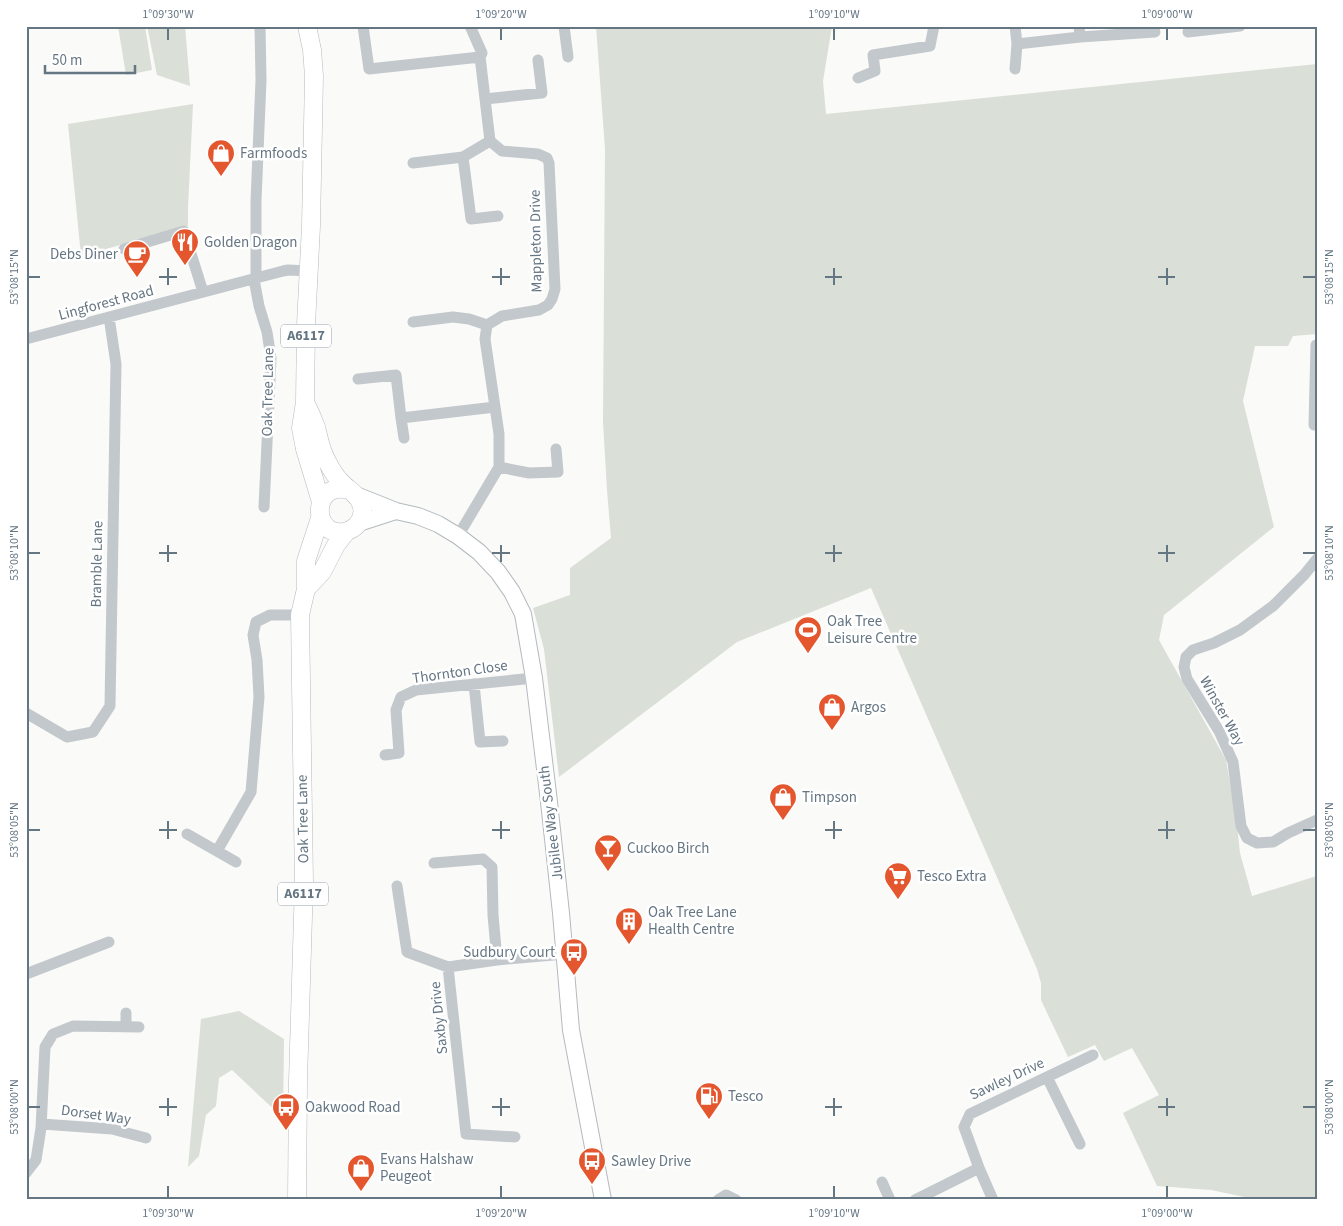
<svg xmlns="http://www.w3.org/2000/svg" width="1343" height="1226" viewBox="0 0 1343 1226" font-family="'Source Sans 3',sans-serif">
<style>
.green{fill:#dadfd7}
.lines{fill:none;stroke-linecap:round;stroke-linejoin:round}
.secondary-casing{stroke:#b3babf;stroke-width:18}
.primary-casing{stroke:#b5babe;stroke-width:19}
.street{stroke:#c3c8cc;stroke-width:11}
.secondary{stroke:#fff;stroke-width:16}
.primary{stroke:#fff;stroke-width:18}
.ticks{fill:none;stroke:#657683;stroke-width:2}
.labels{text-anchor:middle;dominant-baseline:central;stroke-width:5;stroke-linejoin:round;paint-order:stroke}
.shield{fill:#fff;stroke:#939fa8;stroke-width:1}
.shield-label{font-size:14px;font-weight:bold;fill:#657683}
.poi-label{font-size:15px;fill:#657683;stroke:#fff;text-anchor:start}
.street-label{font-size:15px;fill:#657683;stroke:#fff}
.neatline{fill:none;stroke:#657683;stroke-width:2}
.ticks-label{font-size:12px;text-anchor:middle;fill:#657683}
</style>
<rect width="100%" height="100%" fill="#fafaf8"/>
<path class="green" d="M118,26H145L152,70L126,75Z
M147,26H185L190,86L157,75Z
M596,26H832L823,81L826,114L1317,64V334L1293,336L1288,346H1255L1243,401L1274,527L1164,615L1159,640L1226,760L1236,816L1240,853L1252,896L1317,876V1200H1259L1211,1190L1157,1186L1123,1113L1159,1095L1132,1048L1104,1061L1095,1045L1068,1057L1041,1000V983L1037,969L871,588L737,642L559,777L544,649L533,608L570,595V568L611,538L607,490L603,422L605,149Z
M193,104L188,207V226L81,256L68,124Z
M239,1011L284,1039L283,1118L232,1070L219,1078L216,1106L206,1115L199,1156L188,1167L201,1019Z"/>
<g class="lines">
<g class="secondary-casing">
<path id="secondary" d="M356,495L396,511L418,516L438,524L458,536L479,552L498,572L512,592L523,614L534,678L549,802L561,913L571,1030L603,1200
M359,523L396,511"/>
</g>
<g class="primary-casing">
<path id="primary" d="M307,26L312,50L314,76L311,226L306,325L305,402L301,428L305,449L321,502
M305,402C309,410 313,419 316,427C319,439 321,452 328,463C331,469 336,477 341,482C347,489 358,494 361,504C364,511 362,519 357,525C353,529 349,531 344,532C311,537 311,480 349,490
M306,589L322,572L336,545L347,531
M297,1200L298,1081L304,883L300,615L306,589V561L320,518"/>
</g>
<path class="street" d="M363,26L369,69L480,57
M564,26L568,57
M1188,32L1240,26
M1080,37L1155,32
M1017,44L1080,37L1079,26
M1015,69L1017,44L1015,26
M858,78L875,71L873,55L930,46L934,26
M485,99L542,93L538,60
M463,157L471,219L498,216
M413,163L463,157L490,141
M124,249L184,231L203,292
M254,279L259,306L267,332L271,358L264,507
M256,279V201L261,80L260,26
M413,322L453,317L469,319L487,325
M26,339L283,271L288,270L309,271
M358,379L396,375L401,418L495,407
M401,418L404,438
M1314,425L1316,345H1317
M499,467L529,473L558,472L556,449
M458,536L499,467V434L485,339L487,325L502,316L539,310L548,305L552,299L555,289L549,163L547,158L538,154L502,151L490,141L481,65L480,57L482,53L470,26
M1317,559L1304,575L1273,606L1240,630L1214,643L1193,650L1186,657L1184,667L1187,679L1219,731L1233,762L1241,826L1247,838L1257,843L1273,842L1288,833L1317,820
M474,684L480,742L503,741
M26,713L67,737L93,732L110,706L116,364L109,317
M385,755L399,753L396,710L401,697L416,690L534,678
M187,834L236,862
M217,851L251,792L259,697L257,660L253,635L256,622L270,615H300
M434,863L483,859L492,867L493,915L497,960
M397,886L407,952L448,967
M26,974L109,942
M126,1027V1013
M1047,1077L1080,1144
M42,1124L112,1129L146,1138
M515,1137L466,1134L448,967L497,960L565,954
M979,1168L993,1200
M26,1173L36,1160L41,1128L45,1047L53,1034L73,1026L139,1027
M882,1182L890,1200
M718,1200L726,1195L736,1200
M915,1200L979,1168L964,1127L970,1114L1093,1055"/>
<use href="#secondary" class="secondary"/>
<use href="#primary" class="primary"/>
</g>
<path class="ticks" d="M168,28V40M501,28V40M834,28V40M1167,28V40M168,268V285M501,268V285M834,268V285M1167,268V285M28,277H40M159,277H177M492,277H510M825,277H842M1158,277H1175M1303,277H1316M168,545V562M501,545V562M834,545V562M1167,545V562M28,553H40M159,553H177M492,553H510M825,553H842M1158,553H1175M1303,553H1316M168,821V839M501,821V839M834,821V839M1167,821V839M28,830H40M159,830H177M492,830H510M825,830H842M1158,830H1175M1303,830H1316M168,1098V1116M501,1098V1116M834,1098V1116M1167,1098V1116M28,1107H40M159,1107H177M492,1107H510M825,1107H842M1158,1107H1175M1303,1107H1316M168,1186V1198M501,1186V1198M834,1186V1198M1167,1186V1198"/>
<defs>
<g id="shop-pin" transform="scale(1.4375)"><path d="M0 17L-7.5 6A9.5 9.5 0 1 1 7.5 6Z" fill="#e4572e" stroke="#fff"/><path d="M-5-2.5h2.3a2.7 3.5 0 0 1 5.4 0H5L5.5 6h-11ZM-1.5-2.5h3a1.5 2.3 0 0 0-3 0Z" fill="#fff"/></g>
<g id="restaurant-pin" transform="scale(1.4375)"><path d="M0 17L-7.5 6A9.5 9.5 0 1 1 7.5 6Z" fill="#e4572e" stroke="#fff"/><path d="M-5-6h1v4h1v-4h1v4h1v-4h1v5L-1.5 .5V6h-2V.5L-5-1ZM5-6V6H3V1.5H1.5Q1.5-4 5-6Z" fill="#fff"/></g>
<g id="cafe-pin" transform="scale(1.4375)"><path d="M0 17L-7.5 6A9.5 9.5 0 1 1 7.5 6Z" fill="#e4572e" stroke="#fff"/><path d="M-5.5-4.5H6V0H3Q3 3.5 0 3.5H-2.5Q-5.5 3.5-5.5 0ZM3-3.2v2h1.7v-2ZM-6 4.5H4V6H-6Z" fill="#fff"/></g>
<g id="stadium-pin" transform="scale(1.4375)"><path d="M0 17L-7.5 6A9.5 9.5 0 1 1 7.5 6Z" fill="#e4572e" stroke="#fff"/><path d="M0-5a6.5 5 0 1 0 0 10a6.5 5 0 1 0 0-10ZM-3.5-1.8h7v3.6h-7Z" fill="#fff"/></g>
<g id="bar-pin" transform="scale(1.4375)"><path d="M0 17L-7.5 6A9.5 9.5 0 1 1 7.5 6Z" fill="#e4572e" stroke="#fff"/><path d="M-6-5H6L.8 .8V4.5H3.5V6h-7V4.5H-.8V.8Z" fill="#fff"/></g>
<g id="supermarket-pin" transform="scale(1.4375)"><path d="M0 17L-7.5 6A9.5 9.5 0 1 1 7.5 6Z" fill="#e4572e" stroke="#fff"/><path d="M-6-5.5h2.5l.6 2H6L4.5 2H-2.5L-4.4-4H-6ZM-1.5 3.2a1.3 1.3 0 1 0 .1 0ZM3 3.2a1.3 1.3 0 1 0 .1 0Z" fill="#fff"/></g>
<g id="building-pin" transform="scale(1.4375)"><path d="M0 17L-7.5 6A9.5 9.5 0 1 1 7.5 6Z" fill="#e4572e" stroke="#fff"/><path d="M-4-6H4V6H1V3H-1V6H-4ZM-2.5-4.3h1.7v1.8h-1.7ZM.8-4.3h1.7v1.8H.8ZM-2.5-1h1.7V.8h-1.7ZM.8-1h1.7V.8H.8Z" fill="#fff"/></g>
<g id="bus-pin" transform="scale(1.4375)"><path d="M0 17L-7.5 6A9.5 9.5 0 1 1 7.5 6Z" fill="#e4572e" stroke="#fff"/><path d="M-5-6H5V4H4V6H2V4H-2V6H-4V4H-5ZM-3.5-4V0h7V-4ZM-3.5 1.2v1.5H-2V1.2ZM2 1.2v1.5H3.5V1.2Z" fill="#fff"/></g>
<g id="fuel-pin" transform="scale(1.4375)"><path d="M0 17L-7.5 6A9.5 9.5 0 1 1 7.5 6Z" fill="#e4572e" stroke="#fff"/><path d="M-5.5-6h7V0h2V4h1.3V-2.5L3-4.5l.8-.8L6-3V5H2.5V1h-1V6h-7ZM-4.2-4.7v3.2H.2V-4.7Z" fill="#fff"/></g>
</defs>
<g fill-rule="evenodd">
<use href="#shop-pin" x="221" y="153"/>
<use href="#restaurant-pin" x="185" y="242"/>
<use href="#cafe-pin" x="137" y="254"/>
<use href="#stadium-pin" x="808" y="630"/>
<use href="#shop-pin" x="832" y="707"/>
<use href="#shop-pin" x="783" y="797"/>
<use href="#bar-pin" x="608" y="848"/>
<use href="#supermarket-pin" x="898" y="876"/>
<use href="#building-pin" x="629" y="921"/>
<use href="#bus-pin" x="574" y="952"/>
<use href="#fuel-pin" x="709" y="1096"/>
<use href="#bus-pin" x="286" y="1107"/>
<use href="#bus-pin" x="592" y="1161"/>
<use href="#shop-pin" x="361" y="1168"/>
</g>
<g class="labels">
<g class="shield">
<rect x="281" y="324.5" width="50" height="23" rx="4"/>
<rect x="278" y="882.5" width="50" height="23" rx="4"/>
</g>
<g class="shield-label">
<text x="306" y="336">A6117</text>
<text x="303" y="894">A6117</text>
</g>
<g class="poi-label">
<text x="240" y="153">Farmfoods</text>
<text x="204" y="242">Golden Dragon</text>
<text x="118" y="254" text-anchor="end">Debs Diner</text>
<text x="827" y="621">Oak Tree<tspan x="827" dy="17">Leisure Centre</tspan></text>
<text x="851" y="707">Argos</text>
<text x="802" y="797">Timpson</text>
<text x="627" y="848">Cuckoo Birch</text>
<text x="917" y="876">Tesco Extra</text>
<text x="648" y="912">Oak Tree Lane<tspan x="648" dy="17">Health Centre</tspan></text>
<text x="555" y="952" text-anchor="end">Sudbury Court</text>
<text x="728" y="1096">Tesco</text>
<text x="305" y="1107">Oakwood Road</text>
<text x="380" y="1159">Evans Halshaw<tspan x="380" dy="17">Peugeot</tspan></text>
<text x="611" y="1161">Sawley Drive</text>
</g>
<g class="street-label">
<text transform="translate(536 241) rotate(-91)">Mappleton Drive</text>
<text transform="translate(106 303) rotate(-15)">Lingforest Road</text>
<text transform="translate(268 392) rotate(-89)">Oak Tree Lane</text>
<text transform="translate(97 564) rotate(-89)">Bramble Lane</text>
<text transform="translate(460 672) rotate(-8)">Thornton Close</text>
<text transform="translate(1222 711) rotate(61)">Winster Way</text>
<text transform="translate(303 819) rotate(-91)">Oak Tree Lane</text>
<text transform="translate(551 823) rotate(-97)">Jubilee Way South</text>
<text transform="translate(439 1018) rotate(-96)">Saxby Drive</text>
<text transform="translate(1007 1079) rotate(-25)">Sawley Drive</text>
<text transform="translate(96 1115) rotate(8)">Dorset Way</text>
</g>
</g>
<rect width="1343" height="1226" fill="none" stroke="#ffffff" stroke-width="55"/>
<path d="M45 65v8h90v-8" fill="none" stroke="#657683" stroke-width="2.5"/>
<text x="52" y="65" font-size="15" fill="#657683" stroke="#ffffff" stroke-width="4" paint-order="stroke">50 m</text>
<rect x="28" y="28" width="1288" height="1170" class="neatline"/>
<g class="ticks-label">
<text x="168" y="18">1°09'30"W</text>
<text x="501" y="18">1°09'20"W</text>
<text x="834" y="18">1°09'10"W</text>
<text x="1167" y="18">1°09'00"W</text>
<text transform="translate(14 277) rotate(-90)" y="4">53°08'15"N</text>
<text transform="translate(1329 277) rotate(-90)" y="4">53°08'15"N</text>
<text transform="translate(14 553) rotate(-90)" y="4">53°08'10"N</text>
<text transform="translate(1329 553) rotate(-90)" y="4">53°08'10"N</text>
<text transform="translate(14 830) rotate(-90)" y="4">53°08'05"N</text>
<text transform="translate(1329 830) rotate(-90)" y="4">53°08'05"N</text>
<text transform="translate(14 1107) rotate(-90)" y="4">53°08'00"N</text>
<text transform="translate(1329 1107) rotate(-90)" y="4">53°08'00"N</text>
<text x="168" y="1217">1°09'30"W</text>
<text x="501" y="1217">1°09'20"W</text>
<text x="834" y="1217">1°09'10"W</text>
<text x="1167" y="1217">1°09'00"W</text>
</g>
</svg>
